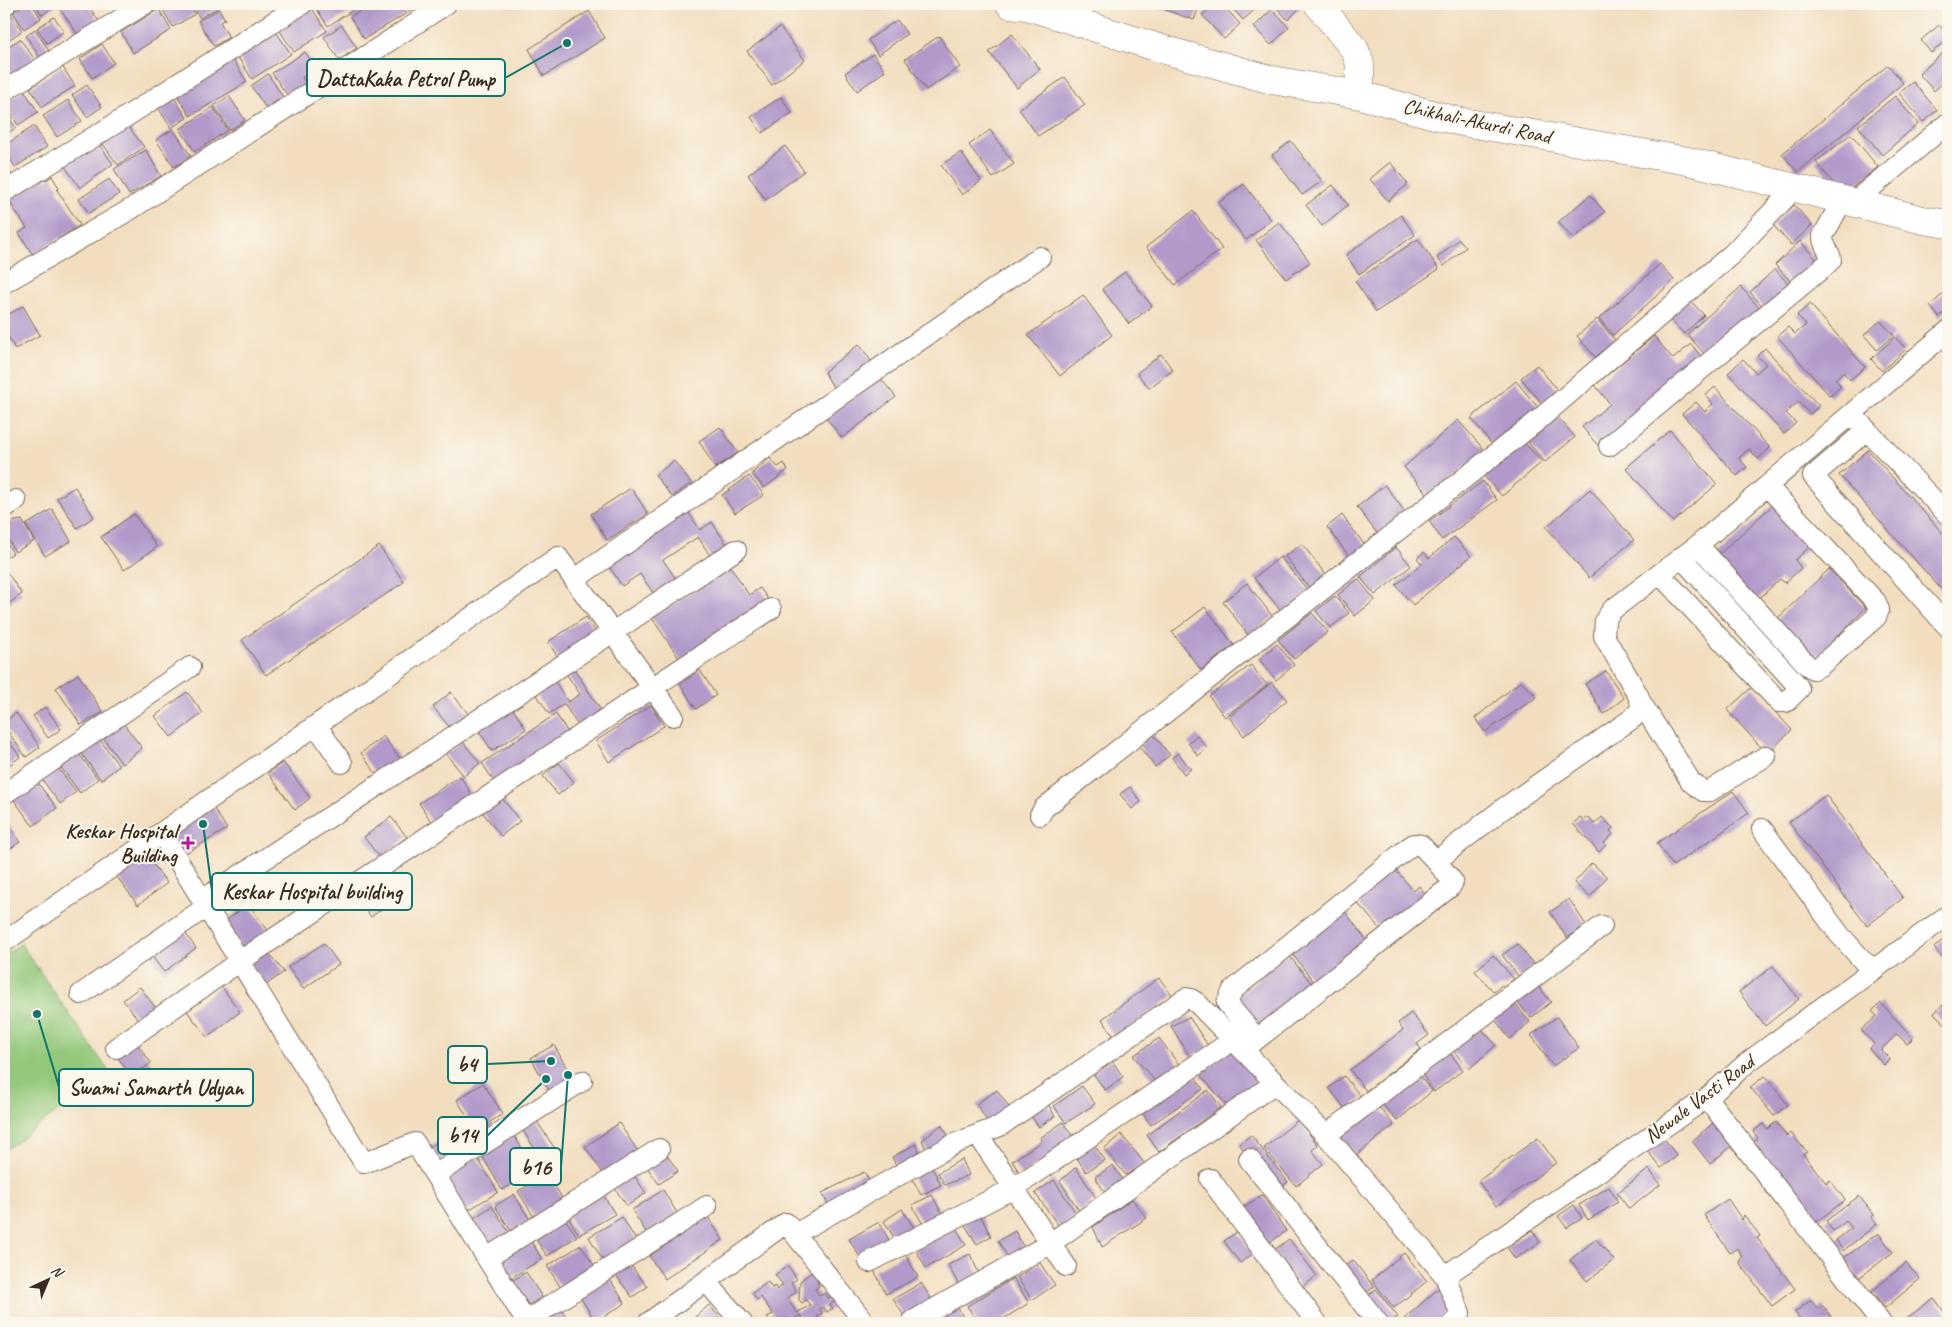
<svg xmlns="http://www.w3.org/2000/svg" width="1952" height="1327" viewBox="0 0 1952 1327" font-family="Caveat,sans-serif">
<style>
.green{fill:#93c87a;stroke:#67794c}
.building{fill:#b19aca}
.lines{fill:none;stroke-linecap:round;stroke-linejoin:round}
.street-casing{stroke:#7b6956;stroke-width:22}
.secondary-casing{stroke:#7b6956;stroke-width:29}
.street{stroke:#fff;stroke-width:20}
.secondary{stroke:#fff;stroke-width:28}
.poi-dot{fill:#b5179e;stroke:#fbf7ec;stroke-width:2}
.labels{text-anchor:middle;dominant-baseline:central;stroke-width:4;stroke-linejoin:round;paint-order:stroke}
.street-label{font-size:21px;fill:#3b2a1e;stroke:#fbf7ec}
.poi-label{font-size:21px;font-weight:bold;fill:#3b2a1e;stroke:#fbf7ec;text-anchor:end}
.leader{fill:none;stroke:#0f766e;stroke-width:2}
.callout-dot{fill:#0f766e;stroke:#fbf7ec;stroke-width:2}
.callout{fill:#fbf7ec;stroke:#0f766e;stroke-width:2}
.callout-label{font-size:22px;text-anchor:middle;font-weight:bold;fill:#3b2a1e}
</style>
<rect width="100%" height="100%" fill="#fbf7ec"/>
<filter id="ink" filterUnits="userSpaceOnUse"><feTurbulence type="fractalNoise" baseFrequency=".02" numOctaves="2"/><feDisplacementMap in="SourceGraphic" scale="10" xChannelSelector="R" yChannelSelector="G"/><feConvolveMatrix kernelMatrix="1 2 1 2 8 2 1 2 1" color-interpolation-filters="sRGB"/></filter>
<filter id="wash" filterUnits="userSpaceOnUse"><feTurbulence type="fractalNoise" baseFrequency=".0096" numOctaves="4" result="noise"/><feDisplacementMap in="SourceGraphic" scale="20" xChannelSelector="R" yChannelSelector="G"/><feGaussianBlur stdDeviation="1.12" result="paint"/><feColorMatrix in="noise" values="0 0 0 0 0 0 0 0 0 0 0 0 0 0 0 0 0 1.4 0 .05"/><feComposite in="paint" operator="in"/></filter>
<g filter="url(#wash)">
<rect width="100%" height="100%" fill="#f2debf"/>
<path class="green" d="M21,944L110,1073L4,1151V955Z"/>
<g id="blocks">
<path class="building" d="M25,4H32L41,18L24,29L13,12Z
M35,4H58L42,15Z
M67,4H87L99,21L78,35L60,9Z
M162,4H189L195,14L173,27L160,5Z
M191,4H219L220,6L200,18Z
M309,4L327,31L294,52L276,25Z
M313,4H362L328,26Z
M371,4H422L364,39L350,17Z
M1149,4H1200L1194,20Z
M1215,4H1222L1240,24L1224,39L1202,15Z
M1229,4H1261L1243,20Z
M1273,4H1304L1288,20Z
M159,9L171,30L133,53L121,32Z
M219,9L225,19L220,22L229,37L214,46L198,21Z
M1272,9L1289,27L1271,45L1254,27Z
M9,11L22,31L5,42L4,40V14Z
M589,11L605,38L544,76L529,49Z
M54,17L64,31L47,43L37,28Z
M897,20L907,34L878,55L868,40Z
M342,25L357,48L339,60L324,37Z
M1939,25L1948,35V39L1931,53L1921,40Z
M272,26L291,54L252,79L234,51Z
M780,27L805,60L772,85L747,51Z
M35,29L49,51L40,57L26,36Z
M1012,34L1040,69L1017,88L989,52Z
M939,36L960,67L926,90L905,59Z
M20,39L35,60L7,79L4,74V49Z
M102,44L114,63L92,78L80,59Z
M1948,48V78L1934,91L1919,74Z
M305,52L316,68L302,77L307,86L289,98L272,73Z
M873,54L885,71L857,91L845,73Z
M230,55L247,82L190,116L174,90Z
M1888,65L1903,83L1798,172L1782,154Z
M62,66L75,86L42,107L30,88Z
M268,74L283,97L266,108L251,86Z
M1065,77L1085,105L1038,136L1019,109Z
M1913,82L1937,110L1923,122L1899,93Z
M87,85L102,107L87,117L72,95Z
M24,90L38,112L18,125L4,103Z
M170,91L187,118L171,128L154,101Z
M229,96L245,120L230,130L214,106Z
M1895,96L1918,124L1882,155L1858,126Z
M781,97L792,113L762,133L751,117Z
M68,100L82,121L57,137L43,116Z
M213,107L228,130L195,152L180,129Z
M4,111L16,128L4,136Z
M125,122L144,147L118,165L100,140Z
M34,126L47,147L15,167L4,149V146Z
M173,129L191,156L174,167L156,140Z
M990,130L1014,164L993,178L969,145Z
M1851,134L1878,167L1843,195L1816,162Z
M97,141L113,164L80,188L64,165Z
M1291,141L1322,181L1302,195L1272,155Z
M785,146L804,171L766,200L748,175Z
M146,150L161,176L129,195L114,169Z
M961,152L981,181L962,195L941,165Z
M1390,162L1408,184L1388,201L1370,179Z
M4,163L12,175L4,180Z
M52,176L59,188L57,190L80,225L33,255L19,233L27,228L6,197L44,177L46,180Z
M109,179L119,194L89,213L79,199Z
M1244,184L1271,220L1246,240L1218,203Z
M1333,185L1348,205L1322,226L1306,205Z
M1590,195L1605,212L1573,239L1558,222Z
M1794,205L1812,225L1791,245L1773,225Z
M1193,211L1222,249L1175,285L1146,247Z
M1401,215L1415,235L1359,274L1346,255Z
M1279,222L1310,262L1286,279L1256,240Z
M1418,239L1439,269L1376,312L1355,281Z
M1459,239L1466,247L1444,266L1437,258Z
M1800,241L1816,259L1791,282L1775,265Z
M1660,264L1674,280L1613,335L1599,319Z
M1775,269L1791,287L1766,310L1750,292Z
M1125,272L1152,306L1129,324L1102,289Z
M1741,287L1762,311L1708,358L1687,334Z
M1945,292L1948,296V309L1939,317L1930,306Z
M1083,295L1112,335L1060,376L1028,335Z
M1686,296L1704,315L1684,334L1666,315Z
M1810,304L1865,367L1850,380L1843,372L1835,379L1841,386L1830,396L1777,336L1788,327L1795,334L1806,325L1797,315Z
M23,306L40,335L15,349L4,329V317Z
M1597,319L1622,348L1602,365L1577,336Z
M1880,321L1894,335L1877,350L1864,335Z
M1654,336L1673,359L1691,344L1705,361L1601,449L1582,427L1610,404L1595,385Z
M1895,337L1906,349L1882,371L1871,359Z
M859,344L874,365L836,392L824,372Z
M1765,348L1819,406L1810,414L1798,402L1786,413L1796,423L1784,434L1728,373L1743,359L1756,373L1766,364L1757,356Z
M1161,354L1173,370L1149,388L1137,373Z
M1537,365L1560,393L1544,406L1521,378Z
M880,378L896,397L842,438L826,418Z
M1516,381L1540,410L1494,447L1471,418Z
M1715,387L1770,448L1758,459L1749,449L1739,458L1747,467L1737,476L1682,414L1696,402L1705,412L1713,404L1706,395Z
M1557,416L1575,437L1545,462L1527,441Z
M1458,420L1484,450L1430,497L1404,467Z
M720,427L738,453L715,468L699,441Z
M1670,430L1717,484L1673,522L1626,468Z
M1523,441L1542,462L1502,496L1483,475Z
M1868,450L1948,539V597L1839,475Z
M770,458L778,467L784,463L788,470L764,488L752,473Z
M674,461L691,483L672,497L655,475Z
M749,476L764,495L735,513L722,495Z
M1483,481L1497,500L1442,540L1429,521Z
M1385,485L1411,520L1383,541L1357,507Z
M75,487L94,517L77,528L57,498Z
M631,488L648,514L607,540L591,514Z
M1590,489L1634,540L1589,578L1546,527Z
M1776,502L1814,543L1795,560L1801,568L1785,583L1780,579L1754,603L1714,559Z
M685,507L700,530L712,522L729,548L713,560L698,537L663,560L679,583L656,597L640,574L622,586L605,560Z
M52,509L71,541L45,556L26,525Z
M134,514L157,547L124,570L101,537Z
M1342,515L1367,548L1352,560L1327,527Z
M22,520L34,541L15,552L4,531V523Z
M1454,537L1471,556L1413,605L1396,585L1422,564L1417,558L1424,552L1429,558Z
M4,539L13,553L4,559Z
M1302,544L1330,580L1313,593L1285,556Z
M379,546L404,582L266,675L242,640Z
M1396,547L1411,566L1375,595L1360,577Z
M1280,557L1310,593L1284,614L1254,578Z
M730,566L749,595L760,588L769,601L681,661L652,618Z
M4,568L22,594L4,607Z
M1829,569L1866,608L1813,660L1775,621Z
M1358,579L1375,600L1355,616L1338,595Z
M1247,583L1273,617L1249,636L1223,602Z
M1335,596L1349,613L1330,628L1316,611Z
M1205,607L1234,645L1201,670L1172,632Z
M1312,613L1328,632L1294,659L1278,640Z
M586,617L599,637L561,662L548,642Z
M1277,644L1294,665L1276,680L1259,659Z
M1251,665L1267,685L1225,717L1209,696Z
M573,667L604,715L581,730L564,704L549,714L535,692L554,680L568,702L580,694L565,672Z
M700,670L716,695L696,709L680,684Z
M1606,671L1624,698L1604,714L1585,684Z
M78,674L103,712L81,725L56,688Z
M1521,681L1537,697L1485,732L1475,718Z
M1272,682L1287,700L1244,736L1229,717Z
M1752,687L1792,730L1767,754L1727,710Z
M187,692L203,713L171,737L155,716Z
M451,692L469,715L451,729L433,707Z
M651,705L664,726L609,762L596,741Z
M511,706L526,729L492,751L477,728Z
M45,707L61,729L48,738L33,716Z
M16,713L40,747L26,757L4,726V722Z
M556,714L571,737L497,786L482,763Z
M121,720L142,748L122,764L101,735Z
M4,734L20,757L4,769Z
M1153,734L1170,755L1155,767L1139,746Z
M1197,735L1207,748L1198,756L1188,743Z
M383,736L402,761L379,778L361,753Z
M98,737L119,766L101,780L79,750Z
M462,741L480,763L464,776L446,754Z
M75,749L98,779L80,793L57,762Z
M1178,753L1191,769L1184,774L1172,758Z
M54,762L76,792L60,804L38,774Z
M283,762L310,798L295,810L268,773Z
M559,763L574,782L558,795L543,776Z
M460,776L476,801L435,827L419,803Z
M34,778L57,808L33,826L11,796Z
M1130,787L1141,802L1132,809L1120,794Z
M1733,791L1749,813L1673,866L1657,843Z
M1826,795L1903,898L1867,926L1789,822Z
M502,798L520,821L501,836L483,813Z
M211,804L227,829L181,856L166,829Z
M391,817L407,837L380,858L364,837Z
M1580,817L1584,820L1588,817L1594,824L1602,817L1613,828L1610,831L1613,834L1604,843L1606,845L1599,852L1573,824Z
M4,818L20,842L4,853Z
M141,848L167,883L138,905L112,870Z
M1592,863L1607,877L1590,897L1574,883Z
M1391,865L1414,891L1419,886L1429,898L1382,931L1353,898Z
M379,878L395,899L371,917L355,896Z
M1569,899L1586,925L1567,938L1550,912Z
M248,904L270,933L244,952L223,923Z
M1343,909L1368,942L1315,983L1289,950Z
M182,929L196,948L164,972L150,954Z
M1948,935V963L1934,948Z
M324,943L339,964L303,989L288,967Z
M1518,944L1534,965L1519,977L1502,955Z
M267,951L284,972L266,985L250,964Z
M1287,953L1313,985L1255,1028L1233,1001Z
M1493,955L1514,979L1504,987L1502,985L1494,992L1475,971Z
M1773,966L1799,999L1765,1026L1739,992Z
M1159,978L1173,996L1115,1038L1102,1019Z
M1533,979L1551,1002L1531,1018L1512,996Z
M221,986L240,1012L207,1037L187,1011Z
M140,987L158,1011L142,1024L123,1000Z
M1512,1000L1530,1022L1510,1039L1492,1016Z
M1881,1003L1913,1038L1907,1044L1897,1034L1881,1050L1890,1059L1884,1065L1869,1049L1874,1044L1861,1030L1877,1016L1872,1011Z
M1943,1005L1948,1011V1027L1934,1013Z
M1411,1013L1429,1035L1417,1044L1421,1049L1366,1091L1350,1070L1403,1030L1398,1023Z
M1189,1017L1209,1047L1190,1057L1171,1026Z
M1557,1017L1579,1048L1553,1066L1531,1035Z
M1478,1025L1496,1045L1469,1069L1451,1048Z
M1159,1038L1180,1066L1157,1083L1133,1056Z
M135,1041L151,1063L132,1077L116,1055Z
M554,1045L574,1081L551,1094L531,1058Z
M1232,1048L1260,1081L1229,1108L1201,1076Z
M1447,1049L1463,1070L1434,1092L1419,1070Z
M1111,1059L1123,1077L1105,1090L1092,1072Z
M1415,1071L1432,1091L1397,1121L1380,1101Z
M1193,1074L1203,1089L1151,1125L1140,1110Z
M1344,1076L1362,1098L1347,1111L1329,1088Z
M1765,1076L1788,1105L1774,1116L1750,1087Z
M483,1083L503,1114L490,1122L493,1127L479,1136L457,1100Z
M1082,1086L1095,1104L1066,1123L1054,1106Z
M997,1090L1011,1110L989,1124L976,1104Z
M1208,1090L1221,1107L1159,1152L1147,1135Z
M1046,1101L1055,1116L1039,1127L1027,1111Z
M1376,1104L1394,1125L1357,1155L1339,1134Z
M1718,1119L1737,1142L1710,1164L1692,1141Z
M536,1120L561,1158L547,1168L522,1129Z
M1298,1120L1318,1145L1312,1150L1323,1164L1296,1186L1264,1148Z
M1063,1122L1075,1139L1021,1175L1012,1161L1042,1141L1040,1138Z
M1776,1122L1787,1136L1791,1133L1807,1152L1803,1154L1826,1183L1830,1180L1845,1200L1816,1222L1753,1143L1758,1138L1753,1132L1763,1124L1767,1129Z
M619,1123L639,1153L605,1176L585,1147Z
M941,1125L951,1139L927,1152L922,1140Z
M456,1130L466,1145L435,1165L425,1150Z
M1121,1134L1145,1164L1126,1175L1104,1149Z
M514,1135L535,1171L502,1190L481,1154Z
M1251,1135L1288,1182L1276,1192L1239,1144Z
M1662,1136L1677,1156L1661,1168L1646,1149Z
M1538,1138L1556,1163L1496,1206L1478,1181Z
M1093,1143L1105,1160L1086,1172L1075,1155Z
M916,1144L922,1158L899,1171L892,1157Z
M663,1150L678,1171L659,1184L644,1163Z
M477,1157L498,1192L465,1212L444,1176Z
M962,1159L969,1175L945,1185L938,1173Z
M930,1164L941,1185L921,1195L910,1174Z
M1113,1165L1124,1182L1106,1194L1095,1177Z
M1076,1167L1096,1198L1080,1212L1060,1181Z
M1649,1169L1660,1185L1629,1209L1617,1193Z
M631,1171L646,1193L627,1206L612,1184Z
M864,1172L873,1186L829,1206L822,1193Z
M548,1174L563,1200L534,1217L518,1191Z
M1054,1180L1077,1215L1061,1229L1035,1193Z
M1609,1187L1618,1202L1588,1220L1579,1205Z
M663,1190L679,1216L648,1235L632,1210Z
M601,1191L615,1214L579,1235L566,1213Z
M514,1194L530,1220L511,1231L495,1206Z
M932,1195L944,1218L925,1228L912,1205Z
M1262,1195L1286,1231L1266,1245L1242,1208Z
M1859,1196L1874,1215L1872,1217L1877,1224L1843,1251L1836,1240L1852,1228L1846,1221L1833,1231L1826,1221Z
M1132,1199L1147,1218L1102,1247L1093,1227Z
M1728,1199L1742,1220L1744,1215L1760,1236L1757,1238L1795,1289L1772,1306L1739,1262L1742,1256L1737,1248L1730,1253L1704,1215Z
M1574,1205L1582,1218L1567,1228L1558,1216Z
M492,1206L510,1234L489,1247L471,1220Z
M902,1209L915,1229L896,1241L884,1221Z
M979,1213L991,1236L977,1244L963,1222Z
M562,1215L577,1236L547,1256L533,1235Z
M622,1217L637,1242L604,1262L589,1237Z
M708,1217L723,1240L665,1279L649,1256Z
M879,1222L890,1242L861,1259L849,1239Z
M955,1226L966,1245L926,1268L915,1249Z
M1532,1230L1540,1242L1515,1259L1507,1247Z
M1015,1231L1024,1248L1008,1258L998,1241Z
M1237,1232L1253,1254L1240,1263L1224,1241Z
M1878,1233L1893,1252L1859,1278L1844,1258Z
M528,1236L542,1259L509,1279L496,1256Z
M1289,1239L1317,1276L1301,1288L1273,1251Z
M1596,1239L1614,1260L1587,1281L1570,1260Z
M581,1245L597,1270L563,1291L547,1266Z
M1404,1253L1427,1281L1394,1308L1372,1280Z
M905,1254L918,1277L886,1294L874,1270Z
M970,1254L980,1276L959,1286L948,1265Z
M1353,1260L1374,1287L1359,1298L1339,1270Z
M1040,1263L1055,1285L1032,1300L1017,1277Z
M1906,1263L1920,1279L1885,1308L1871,1292Z
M630,1264L647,1287L632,1297L615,1274Z
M788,1266L797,1279L791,1283L797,1292L787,1298L797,1313L810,1305L806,1300L802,1303L799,1300L800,1281L812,1272L819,1280L817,1282L819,1286L815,1289L820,1296L825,1293L828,1298L835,1293L839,1298L830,1305L833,1308L827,1312L823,1307L819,1309L822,1313L817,1317L821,1323H806L800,1315L791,1322L788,1318L780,1323H772L767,1317L773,1314L761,1297L757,1300L752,1293L768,1282L772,1288L775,1286L777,1290L783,1285L775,1275Z
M526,1272L542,1297L522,1309L507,1284Z
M609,1278L625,1303L596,1322L580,1297Z
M1013,1278L1029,1303L997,1323H978L967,1306Z
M921,1283L934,1303L906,1319L893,1299Z
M1439,1288L1457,1308L1440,1323H1409L1405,1318Z
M1376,1289L1398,1317L1389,1323H1379L1361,1301Z
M1934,1298L1948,1317V1323H1900Z
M1811,1300L1818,1309L1823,1306L1835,1323H1793L1800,1319L1795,1312Z
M709,1305L720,1318L716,1322L717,1323H700L695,1317Z
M559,1306L570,1323H536Z
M958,1307L966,1323H938L935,1319Z"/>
</g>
</g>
<g filter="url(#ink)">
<use href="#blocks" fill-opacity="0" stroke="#7b6956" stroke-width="1"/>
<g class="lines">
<g class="street-casing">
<path id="street" d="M4,5L6,4
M4,91L145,4
M4,192L118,122L302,4
M1854,202L1948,123
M4,283L131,209L446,4
M1858,421L1948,515
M1867,430L1813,476L1948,627
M1609,446L1826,265L1831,260C1831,251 1822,246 1823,236L1843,199
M4,508L16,500
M1698,545L1807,665L1813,669L1820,666L1876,617L1879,610L1876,602L1767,486
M1660,574L1779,702H1786L1799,689L1797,685L1681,557
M575,579L1040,257
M1642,704L1691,782L1703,791H1710L1766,756
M673,716L558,557L161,833L364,1163L415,1143L526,1321L707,1206
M316,725L342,763
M4,794L190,667
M1040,815L1044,808L1536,422L1732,254L1796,187
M1762,829L1839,934L1864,962L1875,969
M202,900L613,632L736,550
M4,942L161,833
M81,994L206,907
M1257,1039L1227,1003L1233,990L1408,848L1414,844L1421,845L1436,861
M116,1048L240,961L771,609
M1243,1050L1450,887L1453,882L1436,861L1504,808L1633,718C1641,710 1643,706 1638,695L1604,636L1605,620L1612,610L1698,545L1948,331
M1707,1098L1881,1323
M978,1135L1066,1266
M1249,1159L1378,1323
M435,1175L582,1081
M1210,1179L1317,1323
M795,1234L954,1144L1000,1126L1186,998L1191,999L1197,1003L1326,1135
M487,1258L659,1149
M869,1262L1014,1188L1233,1040
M1445,1276L1707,1098L1748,1062L1948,915
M706,1281L742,1323
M913,1321L1051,1243L1275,1083
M648,1323L786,1223L865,1323
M1454,1323L1458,1320L1460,1313L1445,1276L1326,1135L1602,926"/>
</g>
<g class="secondary-casing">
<path id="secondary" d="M1010,4L1027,6L1162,49L1272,80L1360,95L1457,121L1688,161L1923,220L1948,224
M1318,4L1355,50L1360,64V95"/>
</g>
<use href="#street" class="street"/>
<use href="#secondary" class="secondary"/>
</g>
</g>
<path class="poi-dot" d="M185.5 835.5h5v5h5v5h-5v5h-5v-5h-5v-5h5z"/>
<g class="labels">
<g class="street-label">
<text transform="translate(1477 121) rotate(12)">Chikhali-Akurdi Road</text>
<text transform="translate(1699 1099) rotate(-37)">Newale Vasti Road</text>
</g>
<g class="poi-label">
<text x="177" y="831">Keskar Hospital<tspan x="177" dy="24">Building</tspan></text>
</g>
</g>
<path class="leader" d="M567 43L505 78M203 824L212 891M551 1061L487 1064M37 1014L59 1087M546 1079L487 1136M568 1075L561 1167"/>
<g class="callout-dot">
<circle cx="567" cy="43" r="5"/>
<circle cx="203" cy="824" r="5"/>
<circle cx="551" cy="1061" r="5"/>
<circle cx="37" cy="1014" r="5"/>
<circle cx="546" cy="1079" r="5"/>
<circle cx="568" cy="1075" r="5"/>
</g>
<g class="callout">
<rect x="307" y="59" width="198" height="37" rx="5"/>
<rect x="212" y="873" width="200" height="37" rx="5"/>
<rect x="448" y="1046" width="39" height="37" rx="5"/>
<rect x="59" y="1069" width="194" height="37" rx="5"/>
<rect x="438" y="1117" width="49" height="37" rx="5"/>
<rect x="510" y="1148" width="51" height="37" rx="5"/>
</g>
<g class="callout-label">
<text x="406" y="86">DattaKaka Petrol Pump</text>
<text x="312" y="899">Keskar Hospital building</text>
<text x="467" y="1072">b4</text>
<text x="156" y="1095">Swami Samarth Udyan</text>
<text x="463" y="1143">b14</text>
<text x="536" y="1175">b16</text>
</g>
<rect width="1952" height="1327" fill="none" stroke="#fbf7ec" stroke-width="20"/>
<g transform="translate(48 1280) rotate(44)" stroke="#fbf7ec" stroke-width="4" paint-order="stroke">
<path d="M0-4L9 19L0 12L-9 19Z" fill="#3b2a1e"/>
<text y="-8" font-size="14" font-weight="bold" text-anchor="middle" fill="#3b2a1e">N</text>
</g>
</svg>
